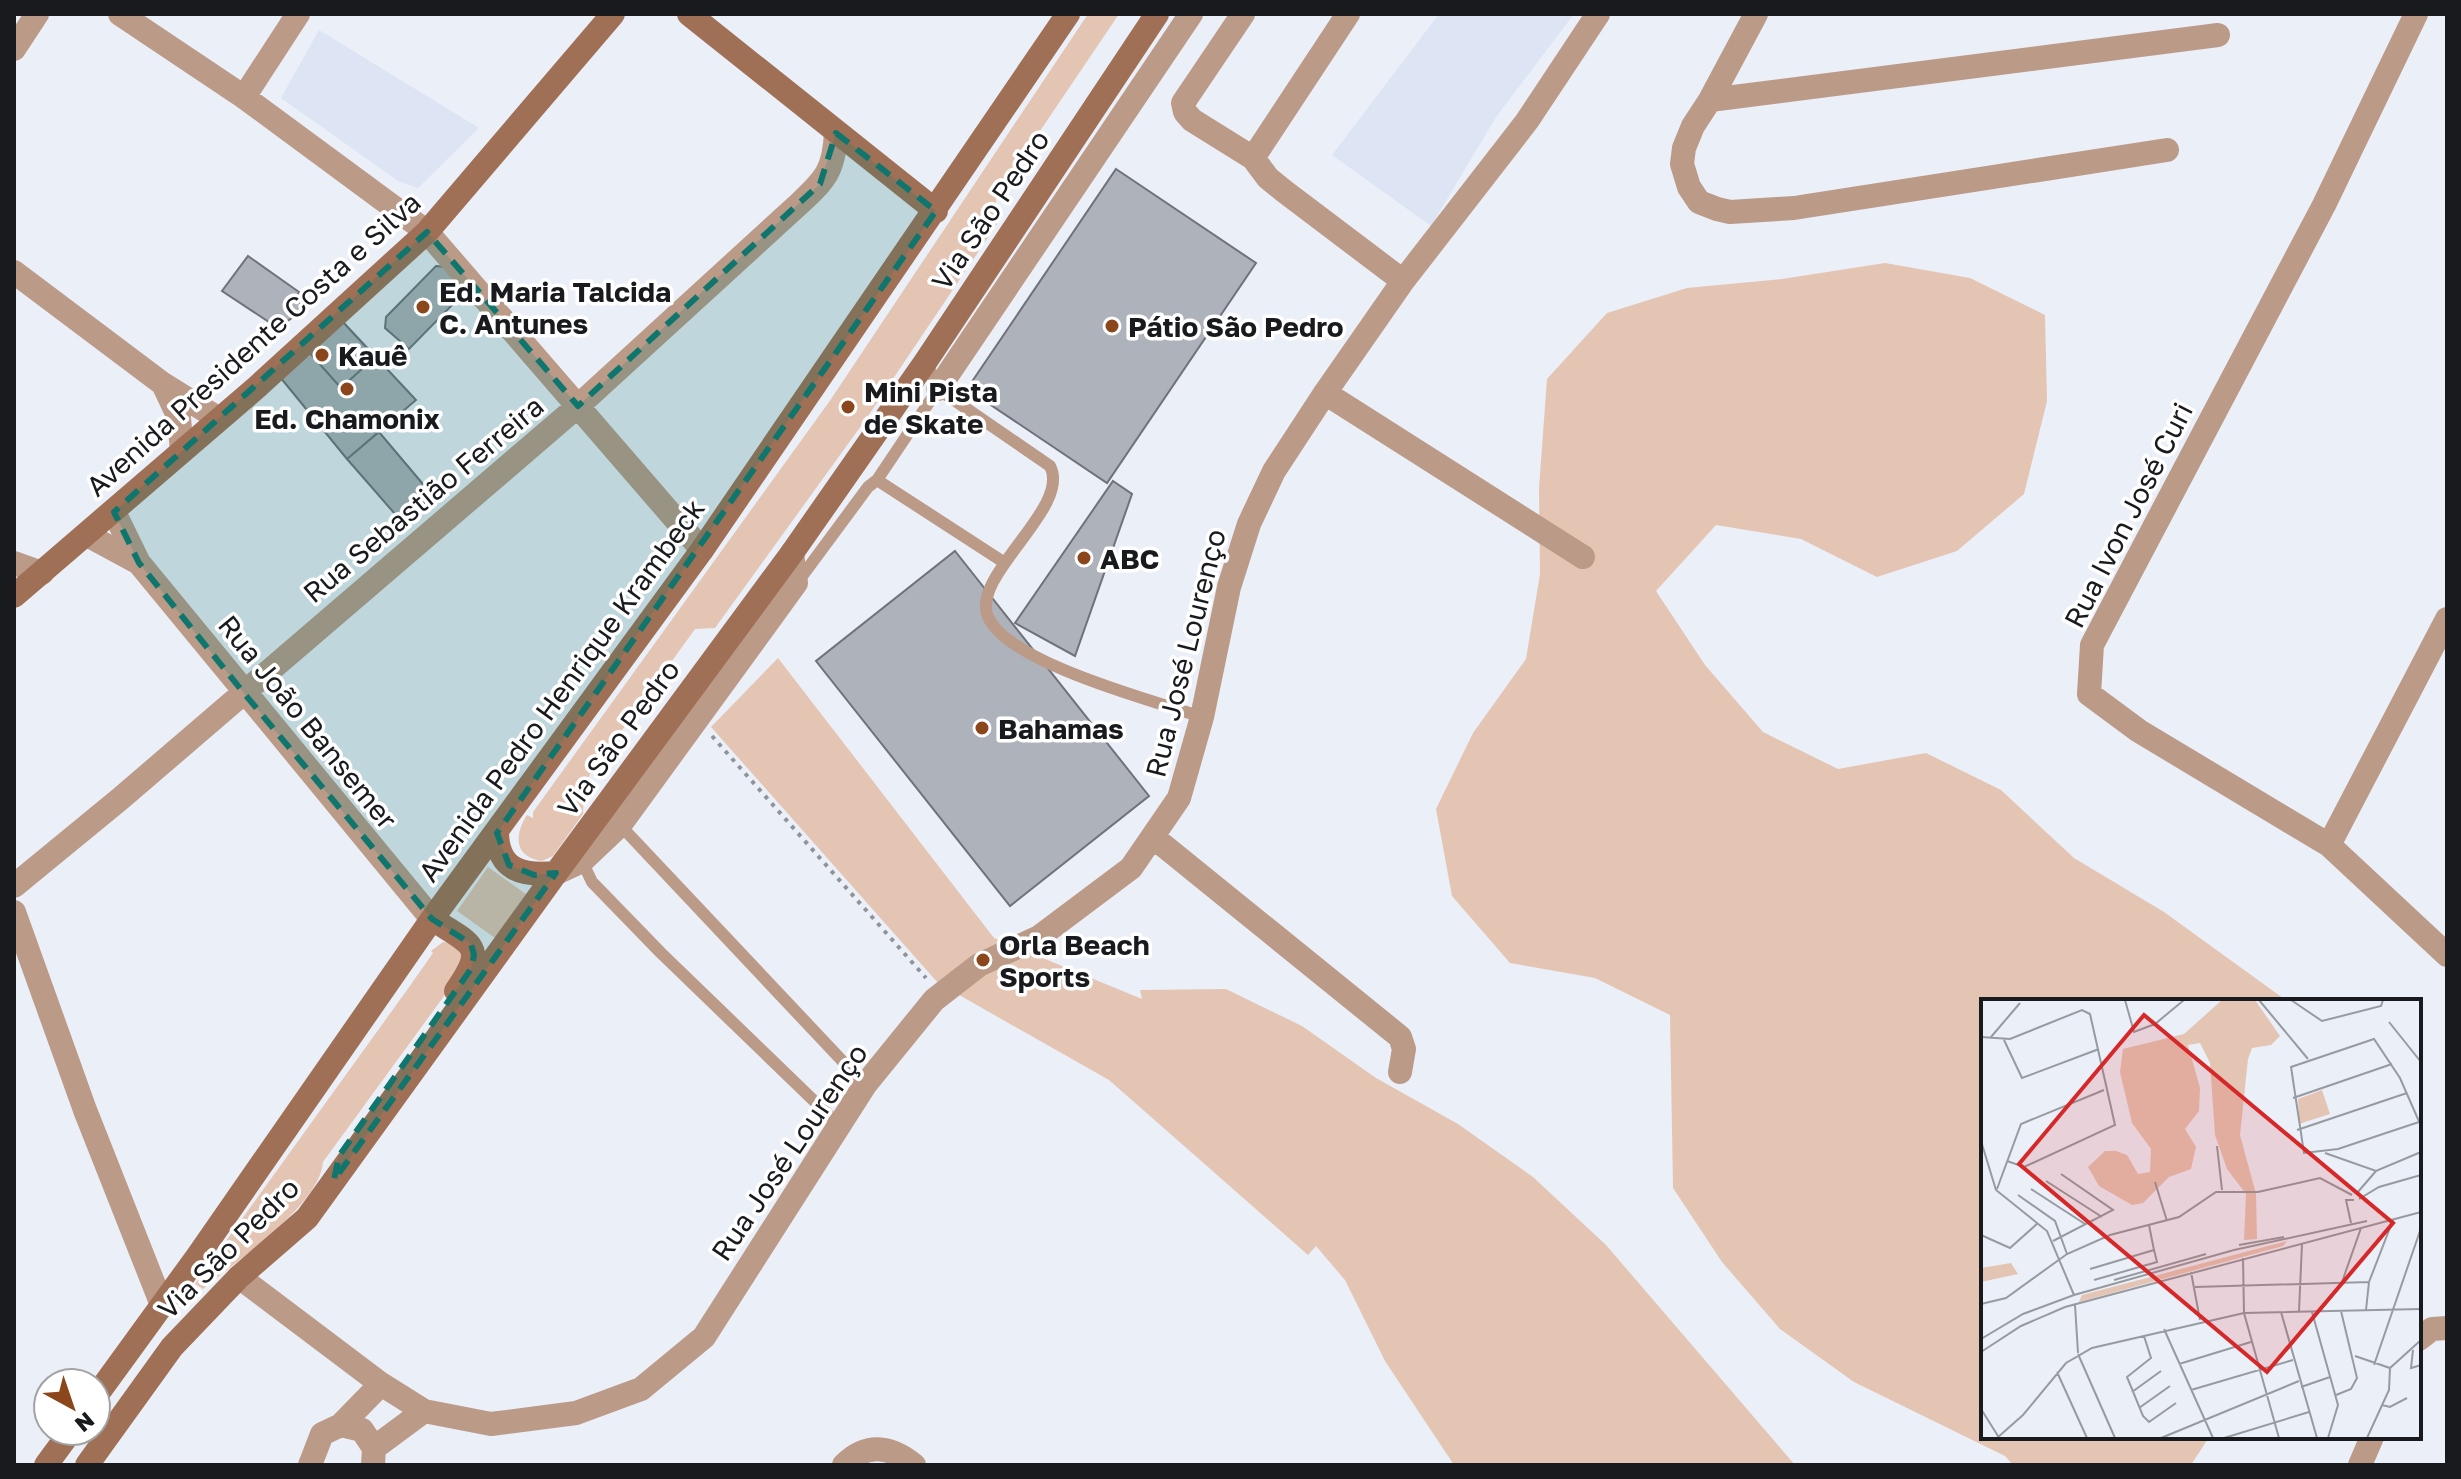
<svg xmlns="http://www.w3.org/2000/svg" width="2461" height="1479" viewBox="0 0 2461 1479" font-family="'Golos Text',sans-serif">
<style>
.built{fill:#dde4f4}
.green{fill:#e4c5b4}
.building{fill:#aeb2ba;stroke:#6f727a;stroke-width:2}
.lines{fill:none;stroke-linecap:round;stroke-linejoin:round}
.path{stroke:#90939a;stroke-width:4;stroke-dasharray:4 6;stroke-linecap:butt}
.lane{stroke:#bb9a88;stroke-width:12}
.street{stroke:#bb9a88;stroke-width:24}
.secondary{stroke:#a07056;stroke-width:24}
.marked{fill:#0f766e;fill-opacity:0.2;stroke:#0f766e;stroke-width:6;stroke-dasharray:16 10;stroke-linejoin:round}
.poi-dot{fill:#8b461b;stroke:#fff;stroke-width:3}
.labels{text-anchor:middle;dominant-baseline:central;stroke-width:7;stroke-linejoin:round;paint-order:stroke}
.street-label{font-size:28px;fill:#191a1d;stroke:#fff}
.poi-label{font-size:28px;font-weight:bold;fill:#191a1d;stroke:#fff;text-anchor:start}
.inset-road{fill:none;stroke:#979aa0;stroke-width:2}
.view{fill:#d62828;fill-opacity:0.15;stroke:#d62828;stroke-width:4}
.inset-edge{fill:none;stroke:#191a1d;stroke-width:4}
</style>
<rect width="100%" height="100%" fill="#ebeff8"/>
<path class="built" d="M1439,14H1574L1496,117L1431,226L1332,155Z
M319,30L479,128L418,188L398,181L281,98Z"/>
<path class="green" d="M1088,14H1119L996,196L997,224L866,419L715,628L695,629L584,783L583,814L553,856L542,861C514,857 514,835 527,815L533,818V812L829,402Z
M1885,263L1970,278L2045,315L2047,401L2024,494L1957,551L1877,577L1801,539L1716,525L1656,591L1705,665L1763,732L1838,769L1926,753L2001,790L2074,858L2164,912L2287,1001H1983V1437H2209L2191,1465H2013L2005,1456L1854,1382L1780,1329L1722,1262L1673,1188L1670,1015L1595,978L1510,963L1452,896L1436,809L1473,733L1526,659L1540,574L1539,488L1547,379L1607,313L1687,288L1782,279Z
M778,658L994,938L1142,999L1140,990L1226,989L1302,1026L1376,1078L1458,1124L1533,1177L1606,1245L1795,1465H1454L1385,1361L1345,1280L1316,1246L1308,1255L1109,1080L938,983L711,727Z
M488,867L526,894L495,938L457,911Z
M443,942L452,943L464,958L463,970L323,1162C320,1205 236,1261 203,1289L195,1284L407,990L433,953L431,951Z"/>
<path class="building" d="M1116,169L1256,263L1107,483L967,389Z
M248,256L299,292L296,299L304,309L278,328L222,291Z
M436,266L447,267L458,283L460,297L409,349L385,328L386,317Z
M343,322L416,400L347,459L280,377Z
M343,322L375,357L341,388L309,352Z
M379,432L433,496L402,522L347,459Z
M1113,481L1132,494L1075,656L1015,623Z
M955,551L1149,796L1010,906L816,661Z"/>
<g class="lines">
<path class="path" d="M712,736L926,978"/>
<path class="lane" d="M926,361L938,389L1050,466C1072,508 970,575 988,617C1008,663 1154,701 1202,717
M877,480L1005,563
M797,583L868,487L877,480L938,389
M620,825L865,1085
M582,861L592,882L661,953L839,1125"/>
<path class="street" d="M120,14L244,97L427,232L702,550
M1243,14L1183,103L1185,112L1192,120L1253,158
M1348,14L1253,158L1268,178L1284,191L1403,281
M1756,14L1710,100L1693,126L1684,148L1682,164L1689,187L1699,202L1717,209L1730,212L1794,208L2167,150
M2416,14L2324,205L2092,645L2089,694L2139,731L2329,845L2447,955
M14,49L37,14
M244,97L298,14
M1710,100L2218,35
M14,272L163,384L219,419
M164,386L179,418L182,451
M938,389L1191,14
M1325,393L1583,557
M114,512L139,563L432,919
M87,535L139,563
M14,563L42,573
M1153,837L1400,1037L1404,1049L1400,1072
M2329,845L2447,619
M556,873L582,861L620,825L796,583L792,553
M14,886L120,799L578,406L799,204C826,179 834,170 836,133
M14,912L85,1110L162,1305
M239,1277L381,1384L341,1425
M2419,1339L2432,1329L2447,1328
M381,1384L424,1411
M374,1448L424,1411L491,1424L576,1413L641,1389L704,1337L865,1085L934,1000L979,965L1039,937L1131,868L1179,798L1202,717L1229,587L1249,524L1274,471L1325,393L1403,281L1527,121L1598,14
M310,1465L322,1434L341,1425L362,1430L374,1448L373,1465
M844,1465C866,1443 889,1445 914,1465
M2360,1465L2372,1437"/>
<path class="secondary" d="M689,14L936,211
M14,596L257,387L427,232L613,14
M497,833C498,871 523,876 556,873
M432,919C472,945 488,945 456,991
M96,1396L197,1257L432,919L702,550L1068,14
M46,1465L71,1431
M87,1465L172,1347L239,1277L307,1218L556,873L792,553L926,361L1157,14"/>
</g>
<path class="marked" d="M836,133L936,211L497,833L509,865L534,875L556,873L334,1180L339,1156L471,969L474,955L471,944L432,919L243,692L139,563L114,512L427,232L578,406L820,184Z"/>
<g class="poi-dot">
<circle cx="423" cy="307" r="8"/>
<circle cx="1112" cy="326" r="8"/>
<circle cx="322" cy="355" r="8"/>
<circle cx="347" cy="389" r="8"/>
<circle cx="848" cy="407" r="8"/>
<circle cx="1084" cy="558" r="8"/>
<circle cx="982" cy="728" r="8"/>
<circle cx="983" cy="960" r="8"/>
</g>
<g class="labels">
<g class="street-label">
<text transform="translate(990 210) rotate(-56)">Via São Pedro</text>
<text transform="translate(253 344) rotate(-42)">Avenida Presidente Costa e Silva</text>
<text transform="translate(423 499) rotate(-40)">Rua Sebastião Ferreira</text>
<text transform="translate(2128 515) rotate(-63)">Rua Ivon José Curi</text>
<text transform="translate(1185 653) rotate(-76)">Rua José Lourenço</text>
<text transform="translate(561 690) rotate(-54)">Avenida Pedro Henrique Krambeck</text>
<text transform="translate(308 722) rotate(51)">Rua João Bansemer</text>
<text transform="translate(618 738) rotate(-54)">Via São Pedro</text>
<text transform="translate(789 1152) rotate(-56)">Rua José Lourenço</text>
<text transform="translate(228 1248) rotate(-45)">Via São Pedro</text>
</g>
<g class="poi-label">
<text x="439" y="291">Ed. Maria Talcida<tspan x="439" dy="32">C. Antunes</tspan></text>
<text x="1128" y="326">Pátio São Pedro</text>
<text x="338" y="355">Kauê</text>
<text x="864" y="391">Mini Pista<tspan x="864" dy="32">de Skate</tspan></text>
<text x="347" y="418" text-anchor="middle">Ed. Chamonix</text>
<text x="1100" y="558">ABC</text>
<text x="998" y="728">Bahamas</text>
<text x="999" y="944">Orla Beach<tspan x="999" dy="32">Sports</tspan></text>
</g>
</g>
<g transform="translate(1981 999)">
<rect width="440" height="440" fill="#ebeff8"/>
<path d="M241,1H274L299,37L290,46L271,49L267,60L259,136L275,195L276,240L263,241L265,195L246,170L234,136L229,64L219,44L207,46L219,89L218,112L204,130L215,148L210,170L188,178L162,204L151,206L118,187L107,168L124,152H135L146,156L157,175L169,173L170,150L151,124L139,73L142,50L203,35ZM341,91L349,115L318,125L317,100ZM306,242L302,247L98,303L101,296ZM30,264L37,275L0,283V269Z" fill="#e4c5b4"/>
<path class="inset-road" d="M144,1L153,33L174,25L203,1M278,1L327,60M310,1L341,22L400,7L402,1M408,23L440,63M0,38L29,40L101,11L109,15L134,126L43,168L26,162M10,38L39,4M23,41L41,79L118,50M312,99L411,65M438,123L357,150L323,154L310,68L393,40L419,79L440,127M316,131L426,94M0,142L15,191L66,232L93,296M236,147L241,191M344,154L395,172L440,153M65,182L121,218M174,183L186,222M16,190L40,125L123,91M50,190L104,225M376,194L395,172M37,196L74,222L86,255M378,200L398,188L440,176M370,224L365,201H373M0,236L29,249L57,224M72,242L132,211L80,175M258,246L303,238M262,259L263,314L298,439M109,270L173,251L168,226M210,273L219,321M113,281L176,263L173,251M133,281L225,255M361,283L380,229M214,288L388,283M0,305L25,299L86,255L129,236L198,218L235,193H277L339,179L371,196M94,306L97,354M385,311L388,283L412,221M318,312L321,245M300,313L336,439M331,313L357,406L347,439M183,330L232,439M163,337L170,359L146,378L162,417L168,423L195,404M0,340L42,315L93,296L253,251L386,222M432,351L430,369L440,366M0,353L40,327L84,308L440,213M97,355L134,439M374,357L409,369L440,341M198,365L270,343M393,366L440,229M76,373L106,439M320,388L349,378M210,391L312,361M151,393L180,372M355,396L370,390L376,379L360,312M401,406L409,408L426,399M158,409L189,387M0,410L17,437M16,439L42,416L85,364L111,349L263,314L440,310M180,439L318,382M243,439L328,413M386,439L408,391L409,369"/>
<path class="view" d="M163,16L412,224L286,373L38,165Z"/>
<rect width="440" height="440" class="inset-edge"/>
</g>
<rect width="2461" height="1479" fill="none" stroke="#191a1d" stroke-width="32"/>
<g transform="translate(72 1407) rotate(140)"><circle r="38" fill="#ffffff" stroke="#a3a3a5" stroke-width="2"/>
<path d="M0-6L14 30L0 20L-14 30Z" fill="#8b461b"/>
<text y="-12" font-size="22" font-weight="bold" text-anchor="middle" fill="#191a1d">N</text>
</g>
</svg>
